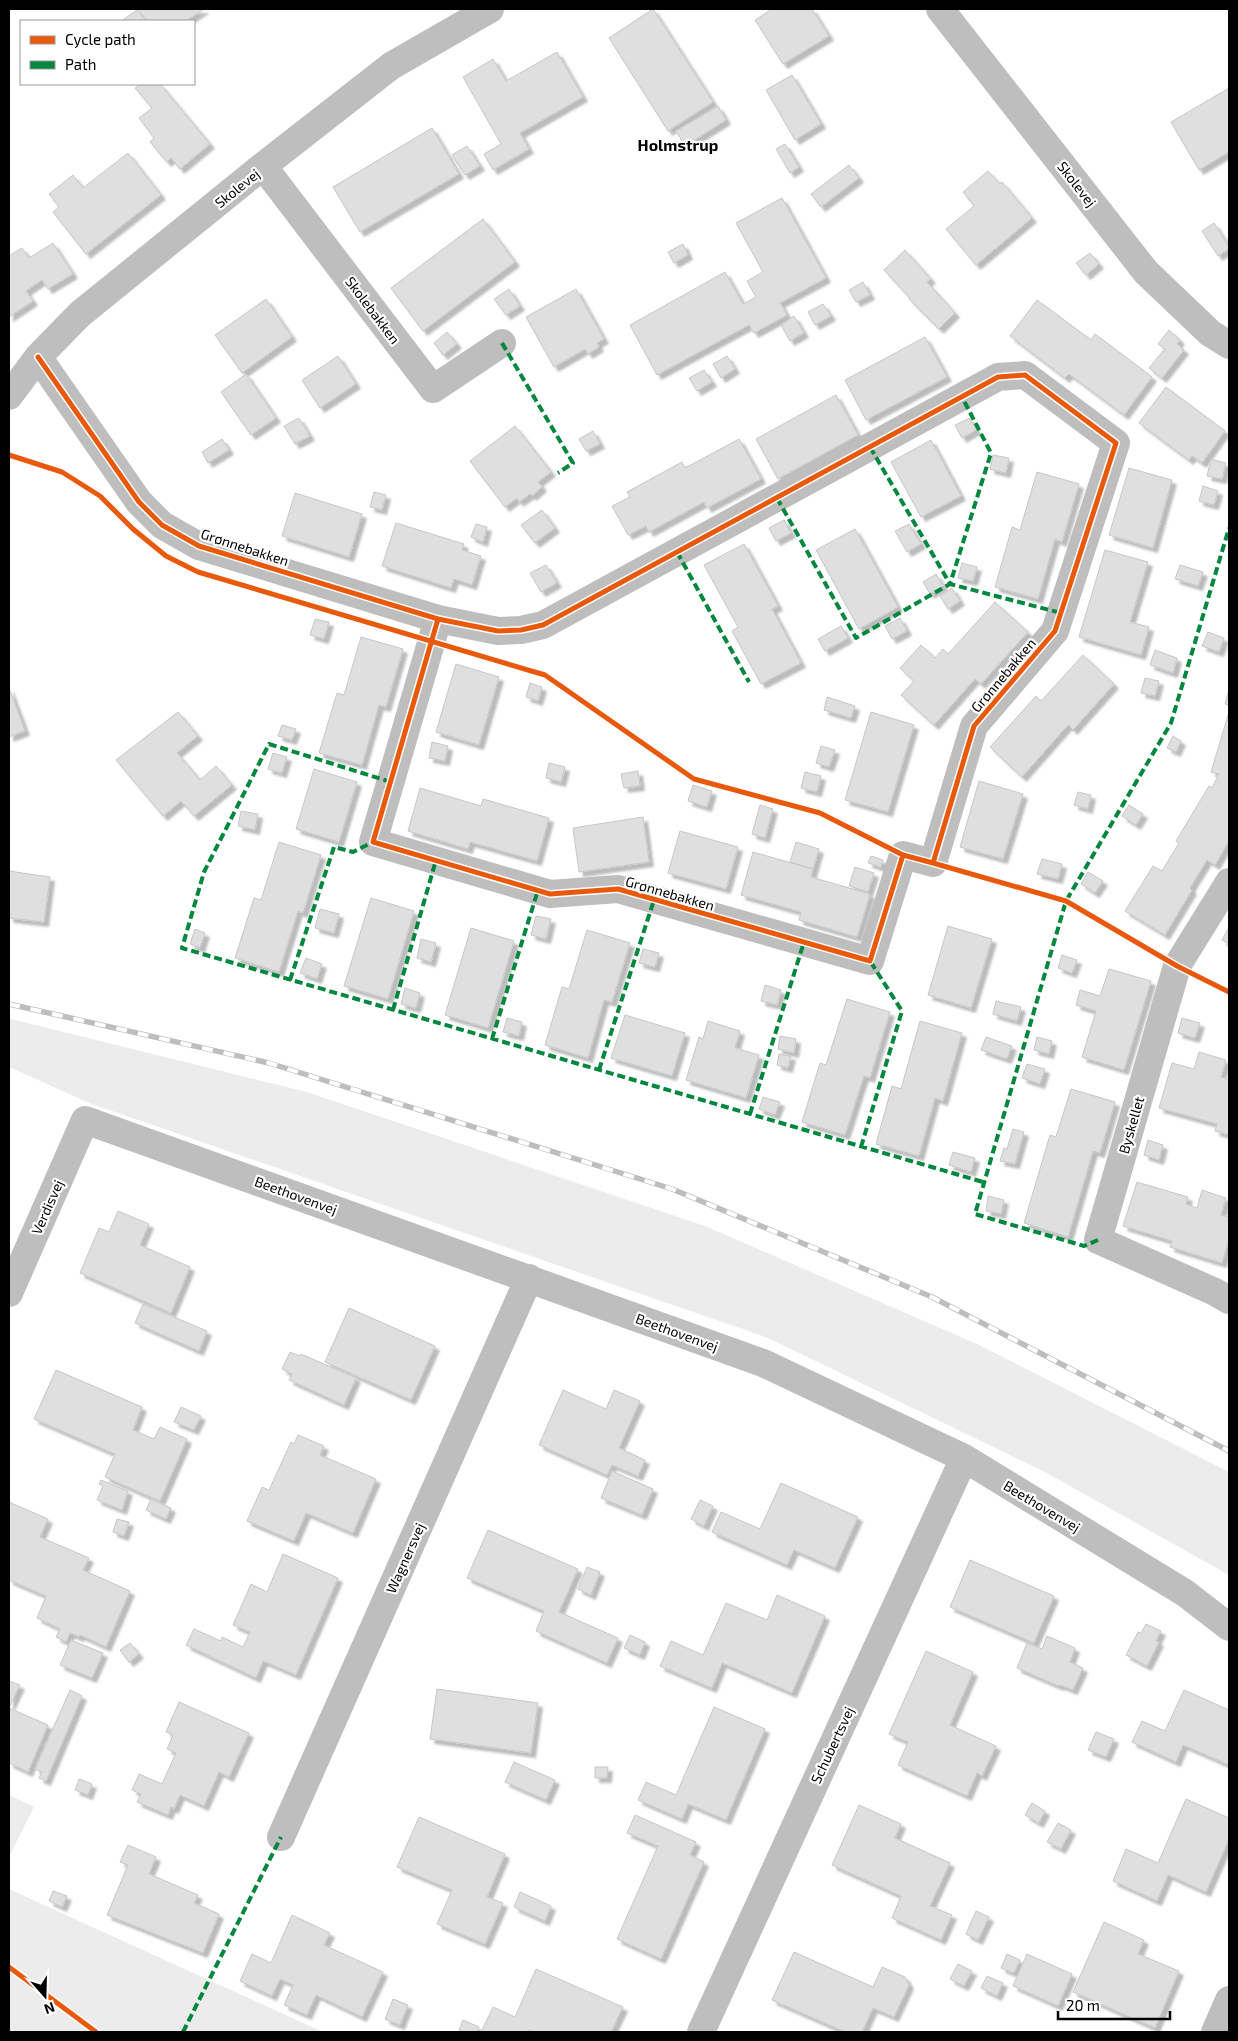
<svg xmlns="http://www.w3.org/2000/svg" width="1238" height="2041" viewBox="0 0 1238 2041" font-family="'Exo 2',sans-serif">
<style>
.green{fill:#ececec}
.building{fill:#dfdfdf;stroke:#c7c7c7;filter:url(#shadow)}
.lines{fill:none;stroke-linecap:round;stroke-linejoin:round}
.minor{stroke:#bebebe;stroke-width:28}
.rail-casing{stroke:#bebebe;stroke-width:5.5}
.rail{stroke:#fff;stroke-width:4;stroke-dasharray:11;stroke-linecap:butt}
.quiet{stroke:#00873e;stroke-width:4;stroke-dasharray:8 4;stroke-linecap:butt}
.cycleway-casing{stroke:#fff;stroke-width:8}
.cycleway{stroke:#e8590c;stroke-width:5}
.labels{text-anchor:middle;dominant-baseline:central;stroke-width:4.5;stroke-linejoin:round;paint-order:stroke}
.street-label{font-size:14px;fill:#000;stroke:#fff}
.quarter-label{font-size:16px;font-weight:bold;fill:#000;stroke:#fff}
</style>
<defs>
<filter id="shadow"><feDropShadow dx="4.5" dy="4.5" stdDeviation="1" flood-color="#0004"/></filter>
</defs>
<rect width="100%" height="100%" fill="#fff"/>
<path class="green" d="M11,1019L307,1092L705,1226L977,1344L1229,1472V1575L1043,1471L768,1338L89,1103L9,1067V1020Z
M9,1795L34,1807L9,1857Z
M9,1889L323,2032H9Z"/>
<path class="building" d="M138,9H204L186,21H147Z
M653,9L713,102L668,131L609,38Z
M772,9H812L829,36L783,64L755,20Z
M137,10L146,21H121Z
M557,52L583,97L520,133L529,149L493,170L484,154L501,144L463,77L493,59L506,81Z
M792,75L821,124L795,140L766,90Z
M141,84H160L210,144L180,169L171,158L167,162L150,142L154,138L139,118L152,108L135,88Z
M1229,88V152L1199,170L1171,122Z
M718,106L726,120L685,146L676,131Z
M432,128L459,174L360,232L333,187Z
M785,144L799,167L790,173L776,149Z
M467,146L480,166L465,175L452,155Z
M128,153L161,195L86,254L53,212L59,207L49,194L73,175L83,188Z
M849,165L859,178L821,207L811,194Z
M988,171L1000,184L1002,182L1032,218L976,265L946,229L974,206L963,192Z
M782,198L826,278L780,303L787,315L754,333L749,325L657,375L630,325L725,272L743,304L756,297L747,281L763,272L736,223Z
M483,219L515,262L423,331L391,288Z
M1214,223L1229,247V249L1218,256L1202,231Z
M53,243L73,274L48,289L42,280L26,291L33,301L9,317V256L22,248L29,258Z
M683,244L688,255L674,263L668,252Z
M905,250L931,279L927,282L955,313L939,329L909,299L910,298L884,270Z
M1090,253L1099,264L1086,275L1076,263Z
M863,282L870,295L856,302L849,290Z
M509,289L520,306L506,315L494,299Z
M576,289L604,339L597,343L599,347L588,354L585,349L554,367L526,317Z
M266,299L292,337L242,373L215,335Z
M1037,300L1091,340L1095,334L1152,377L1124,415L1069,374L1065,378L1010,336Z
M823,304L831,316L815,325L808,312Z
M794,316L804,333L790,341L781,325Z
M1169,330L1180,340L1177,344L1184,350L1162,378L1149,368L1163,351L1164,352L1166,350L1158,344Z
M447,332L457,344L443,355L434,343Z
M925,337L947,377L866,420L845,380Z
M338,356L356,384L320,408L302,380Z
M727,356L735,369L721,378L713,364Z
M704,370L712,382L697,391L689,378Z
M246,374L276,418L251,435L221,392Z
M1166,387L1225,431L1202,463L1192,456L1189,460L1139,423Z
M836,395L858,435L778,479L756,439Z
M299,418L310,436L295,444L284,426Z
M970,418L976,430L962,438L955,425Z
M515,426L551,472L538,482L542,487L532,496L530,494L519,502L517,498L505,507L470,461Z
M593,431L600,444L586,451L579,439Z
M222,439L229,450L208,463L202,452Z
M739,439L761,479L707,508L704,502L649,532L646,526L628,535L612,506L630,497L627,492L682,462L685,468Z
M931,440L961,496L921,517L891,462Z
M993,455L1009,458L1006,473L990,469Z
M1211,459L1226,463L1222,479L1207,476Z
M1129,468L1172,480L1153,548L1109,535Z
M1037,472L1079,484L1062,542L1055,539L1038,599L995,587L1012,527L1020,530Z
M1203,486L1218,491L1214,505L1199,501Z
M374,492L386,495L382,510L370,507Z
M295,493L362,514L349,557L282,536Z
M542,510L555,528L535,543L521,525Z
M784,520L791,533L776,541L769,528Z
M396,523L464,544L462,550L481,556L472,585L454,579L451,588L382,566Z
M476,524L487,527L483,542L471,537Z
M909,524L921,544L907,552L895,531Z
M855,529L898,607L859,629L816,550Z
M744,544L778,606L772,609L801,663L761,684L732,631L738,627L704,565Z
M1105,550L1148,562L1130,622L1149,627L1141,655L1079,637Z
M962,563L977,567L973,581L958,578Z
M546,565L557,583L541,592L530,573Z
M1180,565L1203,572L1198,586L1175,579Z
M936,574L943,586L930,594L923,582Z
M952,588L960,601L948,609L940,596Z
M995,602L1028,632L981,684L975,679L934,725L901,695L914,681L900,668L921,645L935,658L943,649L948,654Z
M900,618L907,631L892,639L885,626Z
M315,619L329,622L324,639L310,635Z
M841,626L848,638L825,651L818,639Z
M1208,632L1224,638L1219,652L1202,646Z
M361,637L403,649L386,707L379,705L362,765L319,753L337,693L344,695Z
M1155,650L1177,658L1173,673L1150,665Z
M1083,655L1114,684L1073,730L1068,725L1022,777L990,747L1036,696L1041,701Z
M456,664L499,677L479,745L436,732Z
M1145,678L1159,681L1155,696L1141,693Z
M530,683L542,687L538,701L526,697Z
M9,688L25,731L9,737Z
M1229,689V705L1225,704Z
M827,697L855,706L851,718L824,710Z
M178,712L198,736L177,753L200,780L216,766L232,785L194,816L181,801L163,816L116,760Z
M871,712L914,725L888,812L845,800Z
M1229,712V841L1215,865L1207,860L1190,888L1192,890L1165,935L1125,911L1153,866L1162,871L1179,843L1176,841L1209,786L1212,788L1219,774L1211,772Z
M282,725L296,729L292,740L278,736Z
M1173,736L1181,741L1176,752L1167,748Z
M432,742L448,746L445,761L429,758Z
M821,746L835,750L829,767L816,763Z
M273,753L287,757L282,773L268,769Z
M549,763L565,767L561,782L546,778Z
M314,769L357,782L339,842L296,829Z
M638,771L640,786L624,788L621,774Z
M805,772L821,776L817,792L801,788Z
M979,781L1023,794L1003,859L960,847Z
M693,785L712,791L707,807L688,801Z
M420,788L481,806L483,799L549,818L537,861L470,842L468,849L408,831Z
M1078,792L1091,795L1088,809L1074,805Z
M760,805L773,809L765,838L752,834Z
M1129,805L1143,814L1136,825L1122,816Z
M241,811L258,814L255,830L238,826Z
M643,817L649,862L579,872L573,828Z
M680,831L738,847L726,889L668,873Z
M279,842L321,855L303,913L298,911L279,972L235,958L254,898L261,900Z
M796,842L819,849L813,869L790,862Z
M753,852L813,869L811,877L870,894L857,937L799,920L801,912L741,895Z
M871,856L883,860L881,867L868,863Z
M1042,859L1062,864L1058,879L1037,874Z
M855,867L874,873L868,892L849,886Z
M9,871L50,877L44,922L9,918Z
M1088,872L1103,881L1095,893L1081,884Z
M371,898L414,911L388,999L344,986Z
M320,909L339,914L334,933L315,928Z
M536,916L551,919L546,939L531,935Z
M948,926L992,939L971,1008L928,995Z
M1229,927V944L1222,940Z
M471,928L514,941L488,1028L445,1015Z
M195,929L205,933L200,948L190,944Z
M587,930L630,943L612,1002L604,1000L588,1058L545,1045L562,987L569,989Z
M421,939L436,943L431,962L417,958Z
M643,949L659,953L655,967L639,963Z
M1062,955L1077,960L1072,973L1058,968Z
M306,958L322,964L317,979L300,973Z
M1109,969L1151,981L1124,1070L1082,1057L1096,1011L1076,1005L1080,990L1100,996Z
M765,985L781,990L777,1005L761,1001Z
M405,988L420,993L416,1008L401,1004Z
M847,999L890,1012L870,1078L864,1076L845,1135L802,1122L820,1063L826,1065Z
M996,1001L1021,1007L1017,1021L993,1014Z
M625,1015L685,1033L672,1076L611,1058Z
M507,1018L522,1022L519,1036L503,1032Z
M1182,1018L1200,1023L1195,1038L1178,1033Z
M708,1021L740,1031L735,1048L759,1055L746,1098L686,1080L699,1037L703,1039Z
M920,1021L962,1033L943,1101L935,1098L919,1156L876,1144L892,1086L901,1089Z
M780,1036L796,1039L794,1053L778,1049Z
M986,1037L1012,1046L1007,1059L981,1050Z
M1037,1037L1052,1041L1049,1054L1034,1050Z
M1199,1052L1226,1060L1221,1077L1229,1080V1135L1215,1131L1217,1124L1159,1108L1172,1063L1194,1069Z
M779,1054L791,1056L788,1068L777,1065Z
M1027,1064L1045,1069L1040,1084L1022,1078Z
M1071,1089L1115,1102L1100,1153L1093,1151L1068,1237L1024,1223L1050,1135L1056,1137Z
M763,1097L780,1102L775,1115L759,1109Z
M1013,1129L1024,1132L1015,1164L1000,1161L1004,1148L1007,1149Z
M1148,1140L1163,1145L1159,1160L1144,1155Z
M953,1152L975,1158L971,1172L949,1165Z
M1137,1182L1188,1197L1186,1204L1197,1208L1202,1190L1226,1198L1221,1215L1229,1217V1240L1222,1263L1170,1247L1172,1241L1123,1226Z
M988,1196L1004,1200L1001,1214L986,1211Z
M118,1211L149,1224L140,1245L190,1267L171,1313L80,1273L99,1228L109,1232Z
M143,1304L207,1331L199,1351L135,1323Z
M349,1308L435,1346L411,1400L325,1362Z
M290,1352L300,1356L301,1354L356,1378L344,1405L289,1380L292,1374L282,1369Z
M56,1370L142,1407L133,1430L154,1439L160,1427L187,1439L160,1501L105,1477L115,1454L34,1419Z
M563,1390L606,1409L614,1390L640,1401L619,1448L645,1460L638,1476L612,1465L607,1475L539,1445Z
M181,1407L201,1416L194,1430L174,1422Z
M298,1435L324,1446L320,1455L376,1479L353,1533L306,1513L294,1541L247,1521L262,1487L269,1490L291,1442L294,1444Z
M612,1471L653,1489L642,1515L601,1498Z
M101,1480L128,1491L122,1510L97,1500L103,1486L99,1484Z
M781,1483L858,1517L835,1568L794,1550L787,1565L712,1532L721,1512L760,1529Z
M151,1499L171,1508L166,1519L146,1510Z
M700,1500L713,1506L704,1526L691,1519Z
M9,1502L48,1519L40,1537L89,1558L83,1570L130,1591L106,1647L80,1635L79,1637L70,1633L66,1642L56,1637L60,1629L37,1618L46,1596L9,1580Z
M117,1519L129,1522L124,1536L113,1532Z
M488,1530L578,1569L559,1612L618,1638L607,1663L536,1631L544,1611L467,1578Z
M283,1554L338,1578L296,1675L263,1661L256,1678L186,1645L194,1629L221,1641L222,1637L243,1647L250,1632L233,1625L251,1584L267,1592Z
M970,1560L1054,1596L1034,1643L950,1607Z
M587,1567L600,1572L591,1595L578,1589Z
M777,1595L825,1616L792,1693L722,1663L712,1688L660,1666L671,1641L703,1655L726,1603L767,1620Z
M1146,1624L1161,1631L1156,1641L1159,1642L1147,1666L1126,1655L1138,1632L1141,1633Z
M630,1635L645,1642L640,1655L624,1648Z
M1047,1636L1075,1648L1070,1662L1083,1668L1073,1690L1060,1685L1059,1686L1017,1668L1027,1643L1042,1649Z
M71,1640L103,1653L92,1678L60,1665Z
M130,1643L139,1654L129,1662L120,1650Z
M926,1651L973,1672L950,1725L996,1746L982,1776L977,1773L967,1796L898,1765L908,1742L889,1734Z
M9,1681L20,1685L9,1708L48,1725L28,1772L9,1763Z
M437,1689L538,1703L531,1753L430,1739Z
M70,1690L82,1696L46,1781L39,1778L42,1772L35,1769Z
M1184,1690L1229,1710V1765L1183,1745L1176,1762L1132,1742L1142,1721L1165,1731Z
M179,1702L249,1733L229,1777L219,1772L204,1806L180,1795L174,1809L171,1807L168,1815L137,1802L141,1794L132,1790L139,1774L162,1784L176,1753L167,1749L173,1735L166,1732Z
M714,1707L765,1729L726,1820L688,1804L682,1819L638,1800L646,1782L676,1795Z
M1096,1732L1114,1739L1106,1757L1088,1750Z
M514,1762L555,1780L546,1800L505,1782Z
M595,1767H608L607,1778H595Z
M79,1779L92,1784L88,1795L75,1790Z
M1186,1799L1229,1818V1839L1206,1892L1168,1875L1157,1901L1113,1881L1126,1849L1158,1863Z
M1032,1803L1045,1811L1039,1823L1025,1815Z
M859,1805L901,1824L895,1838L950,1863L930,1906L952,1915L941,1940L892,1918L901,1896L832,1865Z
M635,1815L696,1842L690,1855L704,1862L661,1959L617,1939L658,1846L627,1833Z
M419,1817L505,1854L487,1897L503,1903L485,1944L437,1924L452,1890L397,1867Z
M1058,1823L1071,1830L1061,1849L1047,1842Z
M128,1845L156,1857L149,1874L198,1895L194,1903L219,1914L203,1953L107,1915L128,1865L120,1862Z
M53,1891L67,1896L62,1907L49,1901Z
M520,1892L551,1906L545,1921L514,1907Z
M976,1911L989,1917L978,1940L966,1934Z
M292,1915L330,1933L324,1945L383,1972L362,2017L316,1995L307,2015L284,2005L293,1985L280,1979L272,1996L240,1981L252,1954L271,1963Z
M1104,1922L1144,1940L1138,1954L1179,1971L1155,2028L1073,1992Z
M794,1952L873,1987L882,1967L905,1977L909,1985L894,2017L873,2008L863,2030L869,2032H845L772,2000Z
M1007,1954L1020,1960L1014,1973L1001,1968Z
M1027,1954L1072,1974L1058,2006L1013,1986Z
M958,1964L972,1971L964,1986L950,1979Z
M536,1969L623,2007L611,2032H534L529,2030L528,2032H481L493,2007L515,2017Z
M987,1976L1003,1983L997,1996L981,1988Z
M393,1999L408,2005L400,2025L385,2019Z
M463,2020L479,2027L477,2032H465L459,2030Z"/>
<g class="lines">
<path class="minor" d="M940,9L1146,272L1210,333L1229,345
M263,166L433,389L502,343
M38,357L139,502L162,525L199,546L438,619L498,631L521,630L543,625L998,377L1025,375L1116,443L1055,631L974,726L933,863L903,855L870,961L618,889L550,894L373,842L438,619
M9,396L38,357L80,314L263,166L391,66L490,9
M1229,882L1177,966L1098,1240L1215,1292L1229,1300
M9,1293L85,1120L763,1363L964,1458L1185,1593L1229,1627
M281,1837L529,1278
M701,2032L964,1458
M1215,2032L1229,2000"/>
<g class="rail-casing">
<path id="rail" d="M9,1004L269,1063L672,1189L932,1297L1229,1451"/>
</g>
<use href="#rail" class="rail"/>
<path class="quiet" d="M502,343L573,463L558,473
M870,447L950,584L1061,613
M777,498L856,638L950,584L991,453L962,397
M677,552L749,682
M391,782L269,744L204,872L182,948L983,1182
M290,980L334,847L353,852L373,842
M393,1010L436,860
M492,1039L538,890
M599,1070L654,900
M750,1114L804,942
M861,1147L902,1011L870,961
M1098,1240L1084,1246L975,1214L1066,901L1171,723L1229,528
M183,2032L281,1837"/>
<g class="cycleway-casing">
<path id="cycleway" d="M38,357L139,502L162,525L199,546L438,619L498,631L521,630L543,625L998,377L1025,375L1116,443L1055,631L974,726L933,863L903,855L870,961L618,889L550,894L373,842L438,619
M9,455L62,472L100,496L133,529L166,556L198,572L545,675L694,779L820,813L903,855
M933,863L1066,901L1177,966L1229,992
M9,1967L96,2032"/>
</g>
<use href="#cycleway" class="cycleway"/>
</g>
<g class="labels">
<g class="street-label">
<text transform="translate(1077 184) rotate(52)">Skolevej</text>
<text transform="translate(237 188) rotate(-39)">Skolevej</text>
<text transform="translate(373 310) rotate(53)">Skolebakken</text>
<text transform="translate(245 547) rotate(18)">Grønnebakken</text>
<text transform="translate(1003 675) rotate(-50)">Grønnebakken</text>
<text transform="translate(670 893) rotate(16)">Grønnebakken</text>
<text transform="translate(1131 1125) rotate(-74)">Byskellet</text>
<text transform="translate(296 1195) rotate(20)">Beethovenvej</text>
<text transform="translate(47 1207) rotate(-66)">Verdisvej</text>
<text transform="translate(677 1332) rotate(20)">Beethovenvej</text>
<text transform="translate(1042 1506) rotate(31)">Beethovenvej</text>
<text transform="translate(405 1558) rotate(-66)">Wagnersvej</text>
<text transform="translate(832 1745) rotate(-65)">Schubertsvej</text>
</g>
<g class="quarter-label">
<text x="678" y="144">Holmstrup</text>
</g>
</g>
<rect width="1238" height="2041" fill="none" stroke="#000000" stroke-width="20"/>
<rect x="20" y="20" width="175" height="65" fill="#ffffff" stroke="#999999"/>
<rect x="30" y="36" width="25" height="8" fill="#e8590c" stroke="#999999"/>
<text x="65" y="45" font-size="15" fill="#000000">Cycle path</text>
<rect x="30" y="61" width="25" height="8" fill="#00873e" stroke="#999999"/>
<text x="65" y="70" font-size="15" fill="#000000">Path</text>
<g transform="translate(45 1996) rotate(160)" stroke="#ffffff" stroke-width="4" paint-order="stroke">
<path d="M0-4L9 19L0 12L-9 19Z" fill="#000000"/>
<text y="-8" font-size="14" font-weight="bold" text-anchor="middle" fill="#000000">N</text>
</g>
<path d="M1058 2011v8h112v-8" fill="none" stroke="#000000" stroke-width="2.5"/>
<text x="1066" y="2011" font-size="15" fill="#000000" stroke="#ffffff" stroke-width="4" paint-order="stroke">20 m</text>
</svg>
